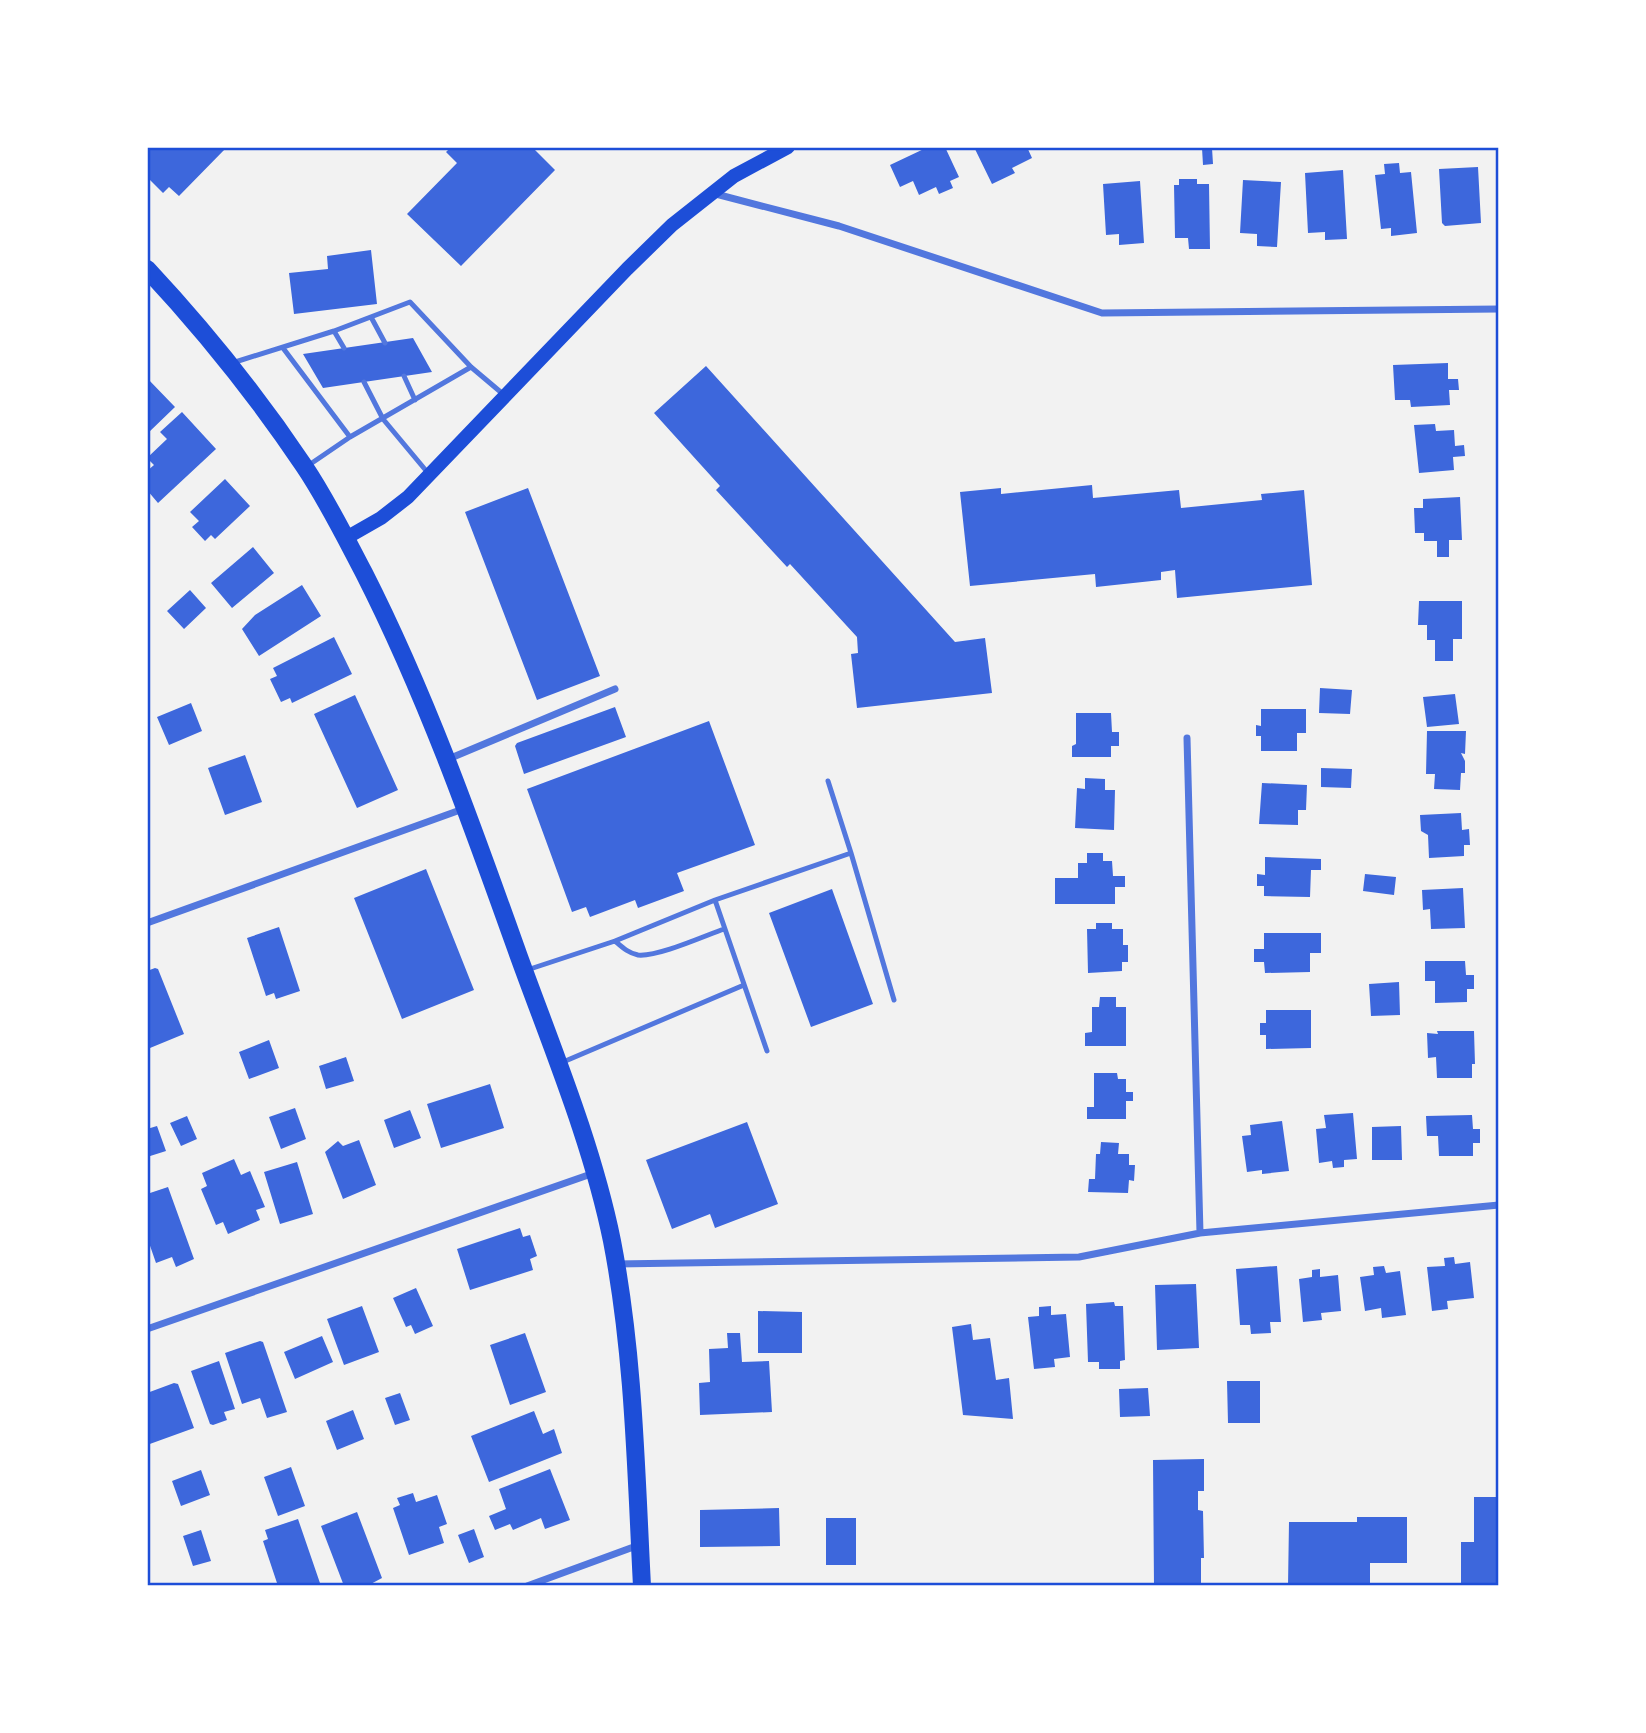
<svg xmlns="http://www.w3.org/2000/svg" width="1646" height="1733" viewBox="0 0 1646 1733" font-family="Roboto,sans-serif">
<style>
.building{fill:#3d67dc}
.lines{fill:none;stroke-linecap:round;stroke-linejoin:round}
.service{stroke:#5277de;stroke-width:5}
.minor{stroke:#5277de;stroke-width:7}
.secondary{stroke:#1d4ed8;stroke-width:14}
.primary{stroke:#1d4ed8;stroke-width:18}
.neatline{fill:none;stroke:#1d4ed8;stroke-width:2.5}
</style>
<rect width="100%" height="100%" fill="#f2f2f2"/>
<path class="building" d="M147,147H225L226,148L179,196L169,187L163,193L147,177Z
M451,147H532L555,170L461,266L407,214L457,163L446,152Z
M928,147H945L959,177L950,181L953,188L939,194L936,187L919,195L913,181L900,187L890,165Z
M974,147H1027L1032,158L1012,168L1015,173L992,184Z
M1202,148H1212L1213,164L1203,165Z
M1399,163L1400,173L1411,172L1417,233L1391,236V228L1381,229L1375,175L1385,174L1384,164Z
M1478,167L1481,223L1445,226L1442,223L1439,169Z
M1343,170L1347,239L1325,240V232L1308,233L1305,173Z
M1179,179H1197V184H1209L1210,249H1189L1188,238H1175L1174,185H1179Z
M1243,180L1281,182L1277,247L1257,246V234L1240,233Z
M1140,181L1144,243L1119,245V234L1106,235L1103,184Z
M371,250L377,304L294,314L289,273L328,269L327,256Z
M413,338L432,372L323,388L303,354Z
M1448,363V379H1458L1459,390H1449L1450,405L1411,407L1410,400H1395L1393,365Z
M706,366L955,642L985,638L992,693L857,708L851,654L858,653L857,637L790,564L787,567L716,490L720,486L654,413Z
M147,378L175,407L147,434Z
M182,412L216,449L158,503L147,490V471L154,465L147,458L167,439L160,432Z
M1435,424L1436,431L1454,430L1455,446L1464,445L1465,456L1453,457L1454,470L1419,473L1414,425Z
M225,479L250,506L215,539L211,535L205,541L192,527L199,521L190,512Z
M1092,485L1093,498L1179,490L1181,508L1262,500L1261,494L1304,490L1312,585L1177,598L1175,570L1161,572V580L1096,587L1095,574L970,586L960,492L1001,488V494Z
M528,488L600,676L537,700L465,512Z
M1460,497L1462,540H1449V557H1437V541H1424V533H1415L1414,508H1423V499Z
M253,547L274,573L232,608L211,583Z
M302,585L321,616L259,656L242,629L255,615Z
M190,590L206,608L184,629L167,611Z
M1419,601H1462V639H1453V661H1435V640H1427V625H1418Z
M334,637L352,674L292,703L290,698L281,702L270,679L277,676L273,668Z
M1320,688L1352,690L1350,714L1319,713Z
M1455,694L1459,724L1427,727L1423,697Z
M355,695L398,790L357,808L314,714Z
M191,703L202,731L169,745L157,717Z
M615,707L626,737L524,774L515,746L517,743Z
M1261,709H1306V733H1297V751H1261V736H1256V725L1261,726Z
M1076,713H1111L1112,732H1119V746H1111V757H1072V746L1076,744Z
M709,721L755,845L677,873L684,891L638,908L635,900L590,917L586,907L572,912L527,789Z
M1427,731H1466L1465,754L1461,753L1465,761V773H1461L1460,790L1434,789L1435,774H1426Z
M245,755L262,802L225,815L208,768Z
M1321,768L1352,769L1351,788L1321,787Z
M1085,778L1105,779V790H1115L1114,830L1075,828L1077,788L1085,789Z
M1262,783L1307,785L1306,810H1298V825L1259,824Z
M1461,813L1462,830L1469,829L1470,845H1464V856L1429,858L1428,835L1421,831L1420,815Z
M1087,853H1103V861H1112L1113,876H1125V887H1115V904H1055V878H1078V863H1087Z
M1265,857L1321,859V870H1311L1310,897L1264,896V886H1257V874L1265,875Z
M426,869L474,990L402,1019L354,898Z
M1365,874L1396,877L1394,895L1363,891Z
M1463,888L1465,928L1431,929L1430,909L1423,910L1422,890Z
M832,889L873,1004L811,1027L769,913Z
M1096,923H1112V929H1123V945H1128V962H1122V971L1088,973L1087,929H1096Z
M279,927L300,991L276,999L274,993L266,996L247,938Z
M1264,933H1321V953H1310V972L1265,973L1264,962H1254V949H1264Z
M1425,961H1465L1466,975H1474V989H1467V1002L1435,1003V981H1425Z
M155,968L158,969L184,1034L150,1048L147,1041V971Z
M1399,982L1400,1015L1371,1016L1369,984Z
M1100,997H1116V1007H1126V1046H1085V1033L1092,1032V1007H1099Z
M1266,1010H1311V1048L1266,1049V1035H1260V1023H1266Z
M1437,1031H1474L1475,1064H1472V1078H1437L1436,1057L1428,1058L1427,1033L1438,1034Z
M269,1040L279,1068L249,1079L239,1052Z
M346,1057L354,1081L326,1089L319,1066Z
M1094,1073H1117L1118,1079H1126V1092H1133V1101H1126V1119H1087V1107H1094Z
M490,1084L504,1128L441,1148L427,1104Z
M295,1108L306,1139L281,1149L269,1117Z
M410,1110L421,1138L394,1148L384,1120Z
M1353,1113L1357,1159L1344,1160V1167L1333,1168L1332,1161L1319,1163L1316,1129L1326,1128L1324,1115Z
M1472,1115L1473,1129H1480V1143H1473V1156H1439L1438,1136H1427L1426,1116Z
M187,1116L197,1139L181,1146L170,1123Z
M1282,1121L1289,1171L1262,1174V1170L1247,1172L1242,1136L1251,1135L1250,1125Z
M747,1122L778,1204L715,1228L710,1214L672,1229L646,1160Z
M157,1126L166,1151L147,1157V1129Z
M1401,1126L1402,1160H1372V1127Z
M359,1140L376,1185L343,1199L325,1152L338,1141L343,1146Z
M1101,1142L1119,1143L1118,1154H1129V1165H1135L1134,1181L1129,1180L1128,1193L1088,1192L1089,1179H1095L1096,1154H1100Z
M234,1159L241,1175L250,1171L265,1207L256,1210L260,1220L228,1234L223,1222L216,1225L201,1189L207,1186L202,1173Z
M297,1162L313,1214L280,1224L264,1172Z
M168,1187L194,1259L176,1267L172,1257L156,1263L147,1237V1194Z
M520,1228L523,1237L530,1235L537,1256L530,1259L533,1270L470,1290L457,1249Z
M1454,1257L1455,1264L1470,1262L1474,1298L1447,1301L1448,1309L1432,1311L1427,1267L1445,1266L1444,1258Z
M1277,1266L1281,1322H1270L1271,1333L1251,1334L1250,1325H1240L1236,1269Z
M1384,1266L1386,1273L1400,1271L1406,1315L1382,1318L1381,1308L1365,1311L1360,1277L1374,1275L1373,1267Z
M1320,1269V1277L1338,1275L1341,1311L1321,1313L1322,1320L1303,1322L1299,1279L1312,1277V1270Z
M1196,1284L1199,1348L1157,1350L1155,1285Z
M416,1288L433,1326L415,1334L411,1325L406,1327L393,1298Z
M1114,1302L1115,1306H1123L1125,1360L1120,1361V1369H1099V1362H1088L1086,1304Z
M362,1306L379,1352L344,1365L327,1319Z
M1051,1306V1315L1066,1314L1070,1357L1054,1359L1055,1367L1034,1369L1028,1317L1039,1316V1307Z
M758,1311L802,1312V1353H758Z
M971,1324L973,1340L990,1338L996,1380L1009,1378L1013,1419L963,1415L952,1327Z
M525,1333L546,1392L510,1405L490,1345Z
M727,1333H740L742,1362L769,1361L772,1412L700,1415L699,1383L710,1382L709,1349L728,1348Z
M322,1336L333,1362L295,1379L284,1352Z
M260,1341L263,1342L287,1412L267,1418L260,1398L242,1404L225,1353Z
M219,1361L235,1409L224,1412L227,1420L213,1425L210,1424L191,1371Z
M1227,1381H1260V1423H1228Z
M174,1383L178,1384L194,1428L147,1445V1393Z
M1148,1388L1150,1416L1120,1417L1119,1389Z
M400,1393L410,1420L395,1425L385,1398Z
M353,1410L364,1439L337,1450L326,1421Z
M534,1411L543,1434L554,1429L562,1453L489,1482L471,1436Z
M1204,1459V1491H1198V1510L1203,1511L1204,1558H1201V1586H1154L1153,1460Z
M291,1467L305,1506L278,1516L264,1477Z
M550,1469L570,1520L545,1529L541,1518L513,1530L510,1524L495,1530L489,1516L506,1509L499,1489Z
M201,1470L210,1495L181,1506L172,1481Z
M413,1493L416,1502L437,1495L447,1524L439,1527L444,1543L409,1555L393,1508L400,1505L397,1498Z
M1474,1497H1499V1586H1461V1542H1474Z
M779,1508L780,1546L700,1547V1510Z
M357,1512L382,1578L367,1586H344L321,1526Z
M1357,1517H1407V1563H1370V1586H1288L1289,1522H1357Z
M826,1518H856V1565H826Z
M298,1519L321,1586H278L263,1541L268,1539L265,1530Z
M474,1529L484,1557L469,1563L458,1535Z
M201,1530L211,1561L193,1566L183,1536Z"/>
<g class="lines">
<path class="service" d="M371,317L385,343
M334,331L344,348
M283,348L350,437L306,467
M232,363L334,331L410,302L471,367L503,394
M404,376L415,400
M364,382L383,419L428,473
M350,437L471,367
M828,781L851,853
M615,941L715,900
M527,970L615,941C622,947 628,953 638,955C658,957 704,936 724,929
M767,1051L715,900L851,853L894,1000
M563,1062L744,985"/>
<path class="minor" d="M712,193L839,226L1102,313L1499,309
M1187,738L1200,1233
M446,760L615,689
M147,923L463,809
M616,1264L1079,1257L1200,1233L1499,1205
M147,1329L594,1173
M527,1586L639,1545"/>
<path class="secondary" d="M346,538L381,518L408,497L627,269L672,225L734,176L788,147"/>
<path class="primary" d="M147,269C204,330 257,396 304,466C327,500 345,537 364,573C426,695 472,825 518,954C552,1048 592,1143 612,1241C634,1354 636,1472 642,1586"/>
</g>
<rect width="1646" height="1733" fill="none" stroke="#ffffff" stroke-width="298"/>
<rect x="149" y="149" width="1348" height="1435" class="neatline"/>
</svg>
